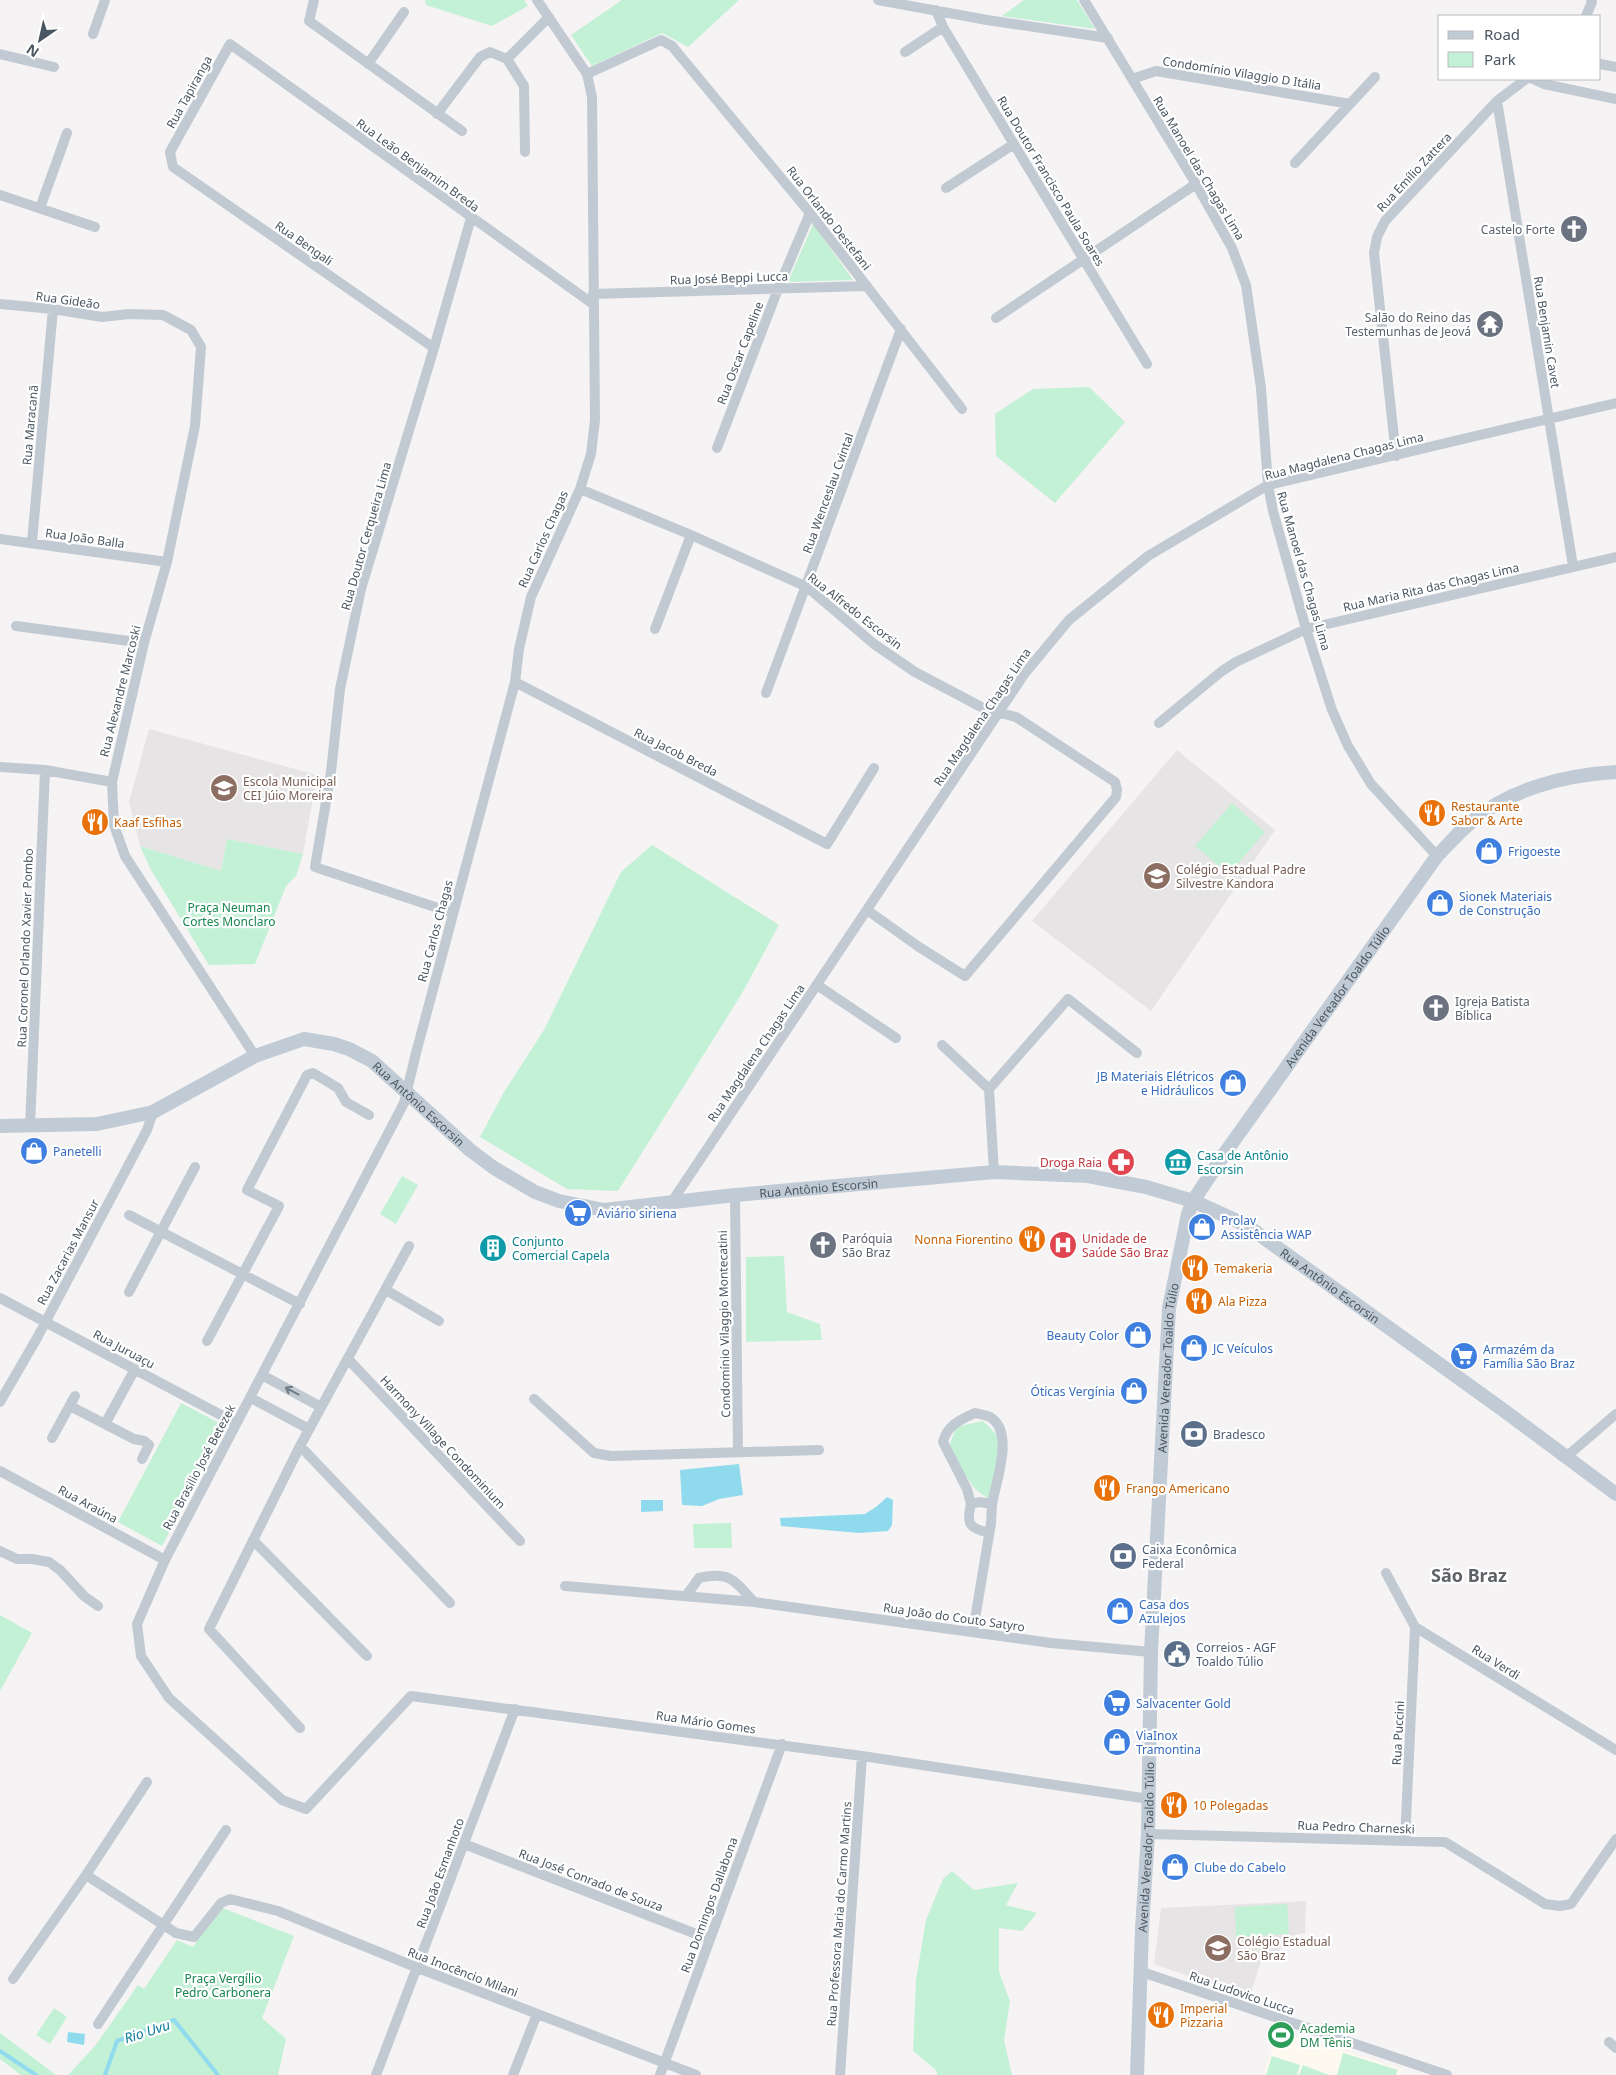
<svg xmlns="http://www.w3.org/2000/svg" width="1616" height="2075" viewBox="0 0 1616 2075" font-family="'Noto Sans',sans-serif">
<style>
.commercial{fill:#fdf9ef}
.education{fill:#e6e4e5}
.green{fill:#c3f1d5}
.water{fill:#90daee}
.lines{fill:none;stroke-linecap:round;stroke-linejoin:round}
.stream{stroke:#90daee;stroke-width:4}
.street{stroke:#c1cad2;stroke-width:10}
.secondary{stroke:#c1cbd6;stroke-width:14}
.oneway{stroke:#6e7983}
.labels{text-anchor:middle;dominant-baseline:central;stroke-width:4.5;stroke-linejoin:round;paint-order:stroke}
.street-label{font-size:12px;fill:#4a5661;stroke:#fff}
.worship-label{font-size:12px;fill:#5b616d;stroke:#fff;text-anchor:end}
.education-label{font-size:12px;fill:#785e54;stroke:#fff;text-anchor:start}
.food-label{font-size:12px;fill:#c56008;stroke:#fff;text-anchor:start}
.shop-label{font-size:12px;fill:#366cbe;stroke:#fff;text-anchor:start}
.park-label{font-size:12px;fill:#17864f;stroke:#fff}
.culture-label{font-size:12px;fill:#0d838f;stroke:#fff;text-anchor:start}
.health-label{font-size:12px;fill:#be3a42;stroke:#fff;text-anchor:end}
.service-label{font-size:12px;fill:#4e5e75;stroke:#fff;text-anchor:start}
.leisure-label{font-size:12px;fill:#27864d;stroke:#fff;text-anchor:start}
.water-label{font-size:14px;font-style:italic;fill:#0c7c9b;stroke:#fff}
.district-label{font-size:18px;font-weight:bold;fill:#5f6368;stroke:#fff}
</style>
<rect width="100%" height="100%" fill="#f5f3f3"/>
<path class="commercial" d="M1279,2031L1402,2069L1400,2075H1263Z"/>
<path class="education" d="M149,729L317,775L303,854L227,839L221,871L140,846L129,802Z
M1177,750L1275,830L1151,1011L1032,921Z
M1306,1901L1305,1933L1285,1937L1276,1959L1261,1962L1249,1997L1154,1964L1161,1908Z"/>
<path class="green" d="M425,0H524L528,6L492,26L426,5Z
M622,0H739L688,47L662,33L592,66L571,35Z
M1024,0H1077L1095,29L1002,16Z
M813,224L853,280L788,282Z
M1089,387L1125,422L1055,503L996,456L995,414L1033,389Z
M1232,803L1265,832L1229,874L1195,846Z
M227,839L303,854L296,876L286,886L255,964L209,965L151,870L140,846L221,871Z
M652,845L779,925L741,995L618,1191L567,1189L480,1137L504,1092L544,1030L621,872Z
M402,1176L418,1185L396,1224L380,1214Z
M784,1256L787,1312L820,1324L822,1340L746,1342V1257Z
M181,1403L225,1426L162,1546L118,1522Z
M983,1421L1002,1440L990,1500L975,1489L948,1450L956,1427Z
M731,1523L732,1548H694L693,1524Z
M0,1615L32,1633L0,1691Z
M952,1871L974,1890L1018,1883L1006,1905L1037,1913L1022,1931L999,1928V1972L1010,2001L1004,2040L1012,2075H938L935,2069L913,2051L916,1980L926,1920L943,1879Z
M1287,1904L1289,1934L1236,1937L1235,1907Z
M220,1907L294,1936L262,2018L286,2039L278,2075H68L95,2046L138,1985L144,1989L177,1940L193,1947Z
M54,2008L67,2017L50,2044L36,2035Z
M0,2033L56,2075H21L0,2059Z
M1343,2053L1398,2070L1396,2075H1337Z
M1272,2056L1300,2065L1297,2075H1266Z
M1303,2065L1329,2075H1299Z"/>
<path class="water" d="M739,1464L743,1495L719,1499L702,1506L682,1505L680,1470Z
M887,1497L893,1500L892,1525L888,1531L859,1533L781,1526L780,1518L865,1514L876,1507Z
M641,1500H663V1511L641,1512Z
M68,2032L85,2034L84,2045L67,2042Z"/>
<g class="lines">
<path class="stream" d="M0,2051L36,2075
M105,2075L117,2041L174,2020L218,2075"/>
<path class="street" d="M314,0L309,21L462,131
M537,0L587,74L592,97L595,420L591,454L580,489L531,597L519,649L515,682L416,1053L404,1103L165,1560L137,1624L141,1656L169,1698L282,1800L306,1809L411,1696L862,1756L1149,1799
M878,0L987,20L1108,38
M1084,0L1196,184L1232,248L1246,285L1261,388L1268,485L1273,511L1306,629L1332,710L1348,746L1371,784L1437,856
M936,10L943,27L1147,364
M1586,16L1592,2L1591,0
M93,34L105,0
M905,52L943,27
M0,54L54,67
M507,59L549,17
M368,64L404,12
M1600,64L1616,67
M587,74L661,40L672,46L810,213L962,409
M1132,79L1156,71L1350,104
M1533,79L1544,84L1616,99
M1497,101L1573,566
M437,114L480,57L490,52L507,59L524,86L525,152
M1295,163L1375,77
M946,188L1014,144
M0,195L95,227
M40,208L67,133
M593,294L867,286
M0,304L53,309L102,317L129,314L163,315L191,330L201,347L195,426L167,562L144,643L112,782L114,825L125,856L255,1056
M996,318L1196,184
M434,348L173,167L170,152L230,44L593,304
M717,448L778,289L810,213
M1396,456L1374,253L1377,237L1385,221L1497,101L1526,79
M580,489L691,535L807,587L874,644L915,672L985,709L1016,717L1115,782L1117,790L1116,797L965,976L919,947L867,910
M0,539L167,562
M32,542L53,309
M16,626L144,643
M655,629L691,535
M515,682L827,844L874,768
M766,693L901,329
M1159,723L1222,671L1236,662L1306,629L1616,557
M0,767L45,770L112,782
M453,913L315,867L331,772L340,689L361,589L434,348L471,218
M817,985L896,1038
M942,1045L989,1089
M30,1127L45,770
M994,1172L989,1089L1068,999L1137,1053
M735,1195L738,1452
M671,1203L1025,673L1069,620L1148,556L1268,485L1616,403
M129,1215L300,1304
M386,1290L439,1321
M129,1292L195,1167
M0,1298L236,1423
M207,1341L279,1206L247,1190L307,1075L313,1073L338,1088L346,1102L369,1115
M348,1359L520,1541
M262,1375L321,1407
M251,1398L309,1429
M534,1399L594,1453L611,1456L819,1450
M0,1402L37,1338L147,1130L153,1112
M70,1406L134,1439L144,1441L149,1445L142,1459
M105,1424L135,1369
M52,1438L75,1396
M300,1446L450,1603
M1566,1457L1616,1414
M0,1471L165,1560
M971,1504L967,1489L943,1442C947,1425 960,1420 975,1413C979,1414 986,1415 990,1417C1015,1432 996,1481 992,1504
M253,1540L367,1656
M0,1551L17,1559H32L49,1562L60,1570L84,1596L98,1606
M1386,1573L1415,1627L1616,1750
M565,1586L754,1602L1051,1643L1151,1652
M686,1596L699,1578C730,1571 734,1580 754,1602
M973,1631L991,1523L992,1504L979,1502L971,1504C966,1524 969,1528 989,1533
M300,1728L209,1629L300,1446L409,1246
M1148,1834L1445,1842L1545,1904L1560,1906L1571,1904L1616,1839
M1405,1841L1415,1627
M464,1844L709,1939
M86,1875L176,1933L194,1937L221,1903L230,1899L278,1911L418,1968L696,2075
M1142,1972L1447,2075
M13,1979L86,1875L147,1782
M98,2024L226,1830
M1609,2042L1616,2048
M376,2075L515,1709
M513,2075L537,2014
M660,2075L782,1744
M840,2075L862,1756"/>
<g class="secondary">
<path id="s1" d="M0,1126L97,1124L153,1112L255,1056L304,1039L334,1044L349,1049L372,1061L470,1150L494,1168L535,1192L559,1201L604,1210L735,1195L994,1172L1088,1176L1146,1187L1193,1201L1246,1225L1506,1412L1616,1494"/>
<path id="s2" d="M1137,2075L1142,1929L1148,1834L1151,1652L1169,1308L1188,1214L1193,1201L1225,1153L1437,856C1448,845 1458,833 1470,823C1509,789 1565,775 1616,772"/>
</g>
</g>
<defs><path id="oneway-shaft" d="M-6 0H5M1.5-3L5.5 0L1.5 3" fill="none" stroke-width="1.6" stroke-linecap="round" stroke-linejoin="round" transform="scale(1.25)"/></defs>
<use class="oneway" href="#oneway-shaft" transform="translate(292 1391) rotate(-152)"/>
<defs>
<g id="church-disc" transform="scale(1.4375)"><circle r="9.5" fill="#6b7280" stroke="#fff"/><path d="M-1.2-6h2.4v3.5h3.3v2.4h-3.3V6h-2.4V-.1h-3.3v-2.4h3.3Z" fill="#fff"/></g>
<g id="temple-disc" transform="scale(1.4375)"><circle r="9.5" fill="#6b7280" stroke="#fff"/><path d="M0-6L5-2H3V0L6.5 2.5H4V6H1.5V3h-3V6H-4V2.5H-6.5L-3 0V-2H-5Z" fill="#fff"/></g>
<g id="school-disc" transform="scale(1.4375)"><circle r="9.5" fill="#8d6e63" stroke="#fff"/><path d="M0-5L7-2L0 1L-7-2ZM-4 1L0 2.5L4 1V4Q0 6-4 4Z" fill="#fff"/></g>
<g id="restaurant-disc" transform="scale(1.4375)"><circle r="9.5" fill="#e8710a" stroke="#fff"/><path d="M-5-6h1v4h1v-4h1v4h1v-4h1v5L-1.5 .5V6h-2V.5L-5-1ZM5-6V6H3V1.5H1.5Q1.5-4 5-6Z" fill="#fff"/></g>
<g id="shop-disc" transform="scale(1.4375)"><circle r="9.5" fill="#3f7fe0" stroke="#fff"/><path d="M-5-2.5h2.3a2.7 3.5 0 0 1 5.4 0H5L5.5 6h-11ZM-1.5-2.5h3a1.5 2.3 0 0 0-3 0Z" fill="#fff"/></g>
<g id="pharmacy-disc" transform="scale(1.4375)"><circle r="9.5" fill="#e0444e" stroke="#fff"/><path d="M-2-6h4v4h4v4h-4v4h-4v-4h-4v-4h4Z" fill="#fff"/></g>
<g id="museum-disc" transform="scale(1.4375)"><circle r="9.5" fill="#0f9aa8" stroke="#fff"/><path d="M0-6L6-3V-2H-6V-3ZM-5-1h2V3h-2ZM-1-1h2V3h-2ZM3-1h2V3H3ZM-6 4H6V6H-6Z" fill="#fff"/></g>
<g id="supermarket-disc" transform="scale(1.4375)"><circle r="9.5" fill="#3f7fe0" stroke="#fff"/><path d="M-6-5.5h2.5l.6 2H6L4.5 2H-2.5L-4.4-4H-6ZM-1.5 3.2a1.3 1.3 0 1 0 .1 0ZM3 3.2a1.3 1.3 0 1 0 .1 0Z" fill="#fff"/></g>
<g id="hospital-disc" transform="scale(1.4375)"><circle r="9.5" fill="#e0444e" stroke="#fff"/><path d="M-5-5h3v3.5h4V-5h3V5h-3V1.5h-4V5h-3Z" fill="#fff"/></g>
<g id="building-disc" transform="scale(1.4375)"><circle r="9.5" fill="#0f9aa8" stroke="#fff"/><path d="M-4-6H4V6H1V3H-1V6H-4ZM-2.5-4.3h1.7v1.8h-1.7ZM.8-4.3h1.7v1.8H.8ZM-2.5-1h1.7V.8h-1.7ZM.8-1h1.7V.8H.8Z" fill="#fff"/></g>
<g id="bank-disc" transform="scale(1.4375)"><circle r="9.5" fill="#5c6f8a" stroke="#fff"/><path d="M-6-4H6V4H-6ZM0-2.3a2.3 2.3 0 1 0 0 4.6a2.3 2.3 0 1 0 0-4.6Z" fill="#fff"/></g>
<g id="civic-disc" transform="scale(1.4375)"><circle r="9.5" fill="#5c6f8a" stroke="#fff"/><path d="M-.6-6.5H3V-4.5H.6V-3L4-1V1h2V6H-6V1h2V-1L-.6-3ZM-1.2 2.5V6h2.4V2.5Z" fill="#fff"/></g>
<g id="stadium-disc" transform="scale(1.4375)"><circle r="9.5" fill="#2e9e5b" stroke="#fff"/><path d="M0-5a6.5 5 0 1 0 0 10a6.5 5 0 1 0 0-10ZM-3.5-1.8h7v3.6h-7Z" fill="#fff"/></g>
</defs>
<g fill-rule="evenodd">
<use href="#church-disc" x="1574" y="229"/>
<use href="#temple-disc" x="1490" y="324"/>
<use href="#school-disc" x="224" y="788"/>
<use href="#restaurant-disc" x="1432" y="813"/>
<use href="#restaurant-disc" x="95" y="822"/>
<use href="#shop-disc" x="1489" y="851"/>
<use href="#school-disc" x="1157" y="876"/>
<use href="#shop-disc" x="1440" y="903"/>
<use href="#church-disc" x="1436" y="1008"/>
<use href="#shop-disc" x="1233" y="1083"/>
<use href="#shop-disc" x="34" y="1151"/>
<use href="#pharmacy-disc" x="1121" y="1162"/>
<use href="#museum-disc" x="1178" y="1162"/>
<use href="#supermarket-disc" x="578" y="1213"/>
<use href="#shop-disc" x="1202" y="1227"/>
<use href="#restaurant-disc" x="1032" y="1239"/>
<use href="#church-disc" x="823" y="1245"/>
<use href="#hospital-disc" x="1063" y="1245"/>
<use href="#building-disc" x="493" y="1248"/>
<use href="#restaurant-disc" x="1195" y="1268"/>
<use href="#restaurant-disc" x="1199" y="1301"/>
<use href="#shop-disc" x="1138" y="1335"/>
<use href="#shop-disc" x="1194" y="1348"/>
<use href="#supermarket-disc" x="1464" y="1356"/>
<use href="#shop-disc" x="1134" y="1391"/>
<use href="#bank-disc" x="1194" y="1434"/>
<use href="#restaurant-disc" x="1107" y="1488"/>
<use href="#bank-disc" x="1123" y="1556"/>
<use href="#shop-disc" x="1120" y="1611"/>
<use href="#civic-disc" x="1177" y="1654"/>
<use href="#supermarket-disc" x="1117" y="1703"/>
<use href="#shop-disc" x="1117" y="1742"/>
<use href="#restaurant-disc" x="1174" y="1805"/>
<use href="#shop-disc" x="1175" y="1867"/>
<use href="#school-disc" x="1218" y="1948"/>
<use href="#restaurant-disc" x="1161" y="2015"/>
<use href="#stadium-disc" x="1281" y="2035"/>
</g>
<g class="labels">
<g class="street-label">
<text transform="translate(1242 73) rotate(9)">Condomínio Vilaggio D Itália</text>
<text transform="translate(189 92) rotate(-61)">Rua Tapiranga</text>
<text transform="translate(418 165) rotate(36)">Rua Leão Benjamim Breda</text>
<text transform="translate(1199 168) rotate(59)">Rua Manoel das Chagas Lima</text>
<text transform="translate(1414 172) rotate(-47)">Rua Emílio Zattera</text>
<text transform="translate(1051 181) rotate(59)">Rua Doutor Francisco Paula Soares</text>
<text transform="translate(829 218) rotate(52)">Rua Orlando Destefani</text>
<text transform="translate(304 243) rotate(35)">Rua Bengali</text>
<text transform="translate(729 278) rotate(-2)">Rua José Beppi Lucca</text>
<text transform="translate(68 300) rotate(8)">Rua Gideão</text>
<text transform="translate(1547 332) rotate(81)">Rua Benjamin Cavet</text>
<text transform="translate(740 353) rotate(-69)">Rua Oscar Capeline</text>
<text transform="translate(30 425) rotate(-85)">Rua Maracanã</text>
<text transform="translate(1344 456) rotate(-14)">Rua Magdalena Chagas Lima</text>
<text transform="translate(828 493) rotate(-70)">Rua Wenceslau Cvintal</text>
<text transform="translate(366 536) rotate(-74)">Rua Doutor Cerqueira Lima</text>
<text transform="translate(85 538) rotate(8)">Rua João Balla</text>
<text transform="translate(543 539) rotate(-66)">Rua Carlos Chagas</text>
<text transform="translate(1304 571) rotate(74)">Rua Manoel das Chagas Lima</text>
<text transform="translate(1431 587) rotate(-13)">Rua Maria Rita das Chagas Lima</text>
<text transform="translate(855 611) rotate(38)">Rua Alfredo Escorsin</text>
<text transform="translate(120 691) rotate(-76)">Rua Alexandre Marcoski</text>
<text transform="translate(982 717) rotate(-56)">Rua Magdalena Chagas Lima</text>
<text transform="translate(676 752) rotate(27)">Rua Jacob Breda</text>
<text transform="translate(435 931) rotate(-75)">Rua Carlos Chagas</text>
<text transform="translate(25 948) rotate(-88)">Rua Coronel Orlando Xavier Pombo</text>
<text stroke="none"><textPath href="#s2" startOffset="1128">Avenida Vereador Toaldo Túlio</textPath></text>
<text transform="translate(756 1053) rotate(-56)">Rua Magdalena Chagas Lima</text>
<text stroke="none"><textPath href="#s1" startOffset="458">Rua Antônio Escorsin</textPath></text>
<text stroke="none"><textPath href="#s1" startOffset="892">Rua Antônio Escorsin</textPath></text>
<text transform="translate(68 1252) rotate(-62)">Rua Zacarias Mansur</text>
<text stroke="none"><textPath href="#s1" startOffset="1432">Rua Antônio Escorsin</textPath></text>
<text transform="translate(724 1324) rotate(-91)">Condomínio Vilaggio Montecatini</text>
<text transform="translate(124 1349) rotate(28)">Rua Juruaçu</text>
<text stroke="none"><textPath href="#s2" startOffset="708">Avenida Vereador Toaldo Túlio</textPath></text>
<text transform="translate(443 1442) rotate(47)">Harmony Village Condominium</text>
<text transform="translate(199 1467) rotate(-62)">Rua Brasilio José Betezek</text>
<text transform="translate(88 1504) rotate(28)">Rua Araúna</text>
<text transform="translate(954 1617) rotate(8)">Rua João do Couto Satyro</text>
<text transform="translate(1496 1662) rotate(32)">Rua Verdi</text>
<text transform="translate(706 1722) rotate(8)">Rua Mário Gomes</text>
<text transform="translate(1398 1733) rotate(-87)">Rua Puccini</text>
<text transform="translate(1356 1827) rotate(2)">Rua Pedro Charneski</text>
<text stroke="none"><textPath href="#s2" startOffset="228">Avenida Vereador Toaldo Túlio</textPath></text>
<text transform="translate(440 1873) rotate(-70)">Rua João Esmanhoto</text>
<text transform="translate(591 1880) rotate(21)">Rua José Conrado de Souza</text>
<text transform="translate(709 1905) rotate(-70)">Rua Domingos Dallabona</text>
<text transform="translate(839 1914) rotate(-86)">Rua Professora Maria do Carmo Martins</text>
<text transform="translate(463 1972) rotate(21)">Rua Inocêncio Milani</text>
<text transform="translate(1242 1993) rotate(19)">Rua Ludovico Lucca</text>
</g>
<g class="worship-label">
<text x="1555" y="229">Castelo Forte</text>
<text x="1471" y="317">Salão do Reino das<tspan x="1471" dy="14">Testemunhas de Jeová</tspan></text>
<text x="1455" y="1001" text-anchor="start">Igreja Batista<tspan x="1455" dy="14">Bíblica</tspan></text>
<text x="842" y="1238" text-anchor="start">Paróquia<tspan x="842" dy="14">São Braz</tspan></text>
</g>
<g class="education-label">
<text x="243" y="781">Escola Municipal<tspan x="243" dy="14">CEI Júio Moreira</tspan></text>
<text x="1176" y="869">Colégio Estadual Padre<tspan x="1176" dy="14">Silvestre Kandora</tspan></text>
<text x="1237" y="1941">Colégio Estadual<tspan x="1237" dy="14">São Braz</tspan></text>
</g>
<g class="food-label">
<text x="1451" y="806">Restaurante<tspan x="1451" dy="14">Sabor &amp; Arte</tspan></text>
<text x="114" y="822">Kaaf Esfihas</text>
<text x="1013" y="1239" text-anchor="end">Nonna Fiorentino</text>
<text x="1214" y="1268">Temakeria</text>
<text x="1218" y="1301">Ala Pizza</text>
<text x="1126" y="1488">Frango Americano</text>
<text x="1193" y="1805">10 Polegadas</text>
<text x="1180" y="2008">Imperial<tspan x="1180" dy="14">Pizzaria</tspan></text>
</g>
<g class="shop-label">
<text x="1508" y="851">Frigoeste</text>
<text x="1459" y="896">Sionek Materiais<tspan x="1459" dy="14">de Construção</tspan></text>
<text x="1214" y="1076" text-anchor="end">JB Materiais Elétricos<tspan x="1214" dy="14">e Hidráulicos</tspan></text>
<text x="53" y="1151">Panetelli</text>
<text x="597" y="1213">Aviário siriena</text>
<text x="1221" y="1220">Prolav<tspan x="1221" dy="14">Assistência WAP</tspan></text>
<text x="1119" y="1335" text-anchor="end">Beauty Color</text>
<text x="1213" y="1348">JC Veículos</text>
<text x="1483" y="1349">Armazém da<tspan x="1483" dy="14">Família São Braz</tspan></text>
<text x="1115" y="1391" text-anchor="end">Óticas Vergínia</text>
<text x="1139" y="1604">Casa dos<tspan x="1139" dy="14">Azulejos</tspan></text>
<text x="1136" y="1703">Salvacenter Gold</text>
<text x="1136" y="1735">ViaInox<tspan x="1136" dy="14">Tramontina</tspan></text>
<text x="1194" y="1867">Clube do Cabelo</text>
</g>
<g class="park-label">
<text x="229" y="907">Praça Neuman<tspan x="229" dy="14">Cortes Monclaro</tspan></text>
<text x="223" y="1978">Praça Vergílio<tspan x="223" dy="14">Pedro Carbonera</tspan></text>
</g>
<g class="culture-label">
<text x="1197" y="1155">Casa de Antônio<tspan x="1197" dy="14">Escorsin</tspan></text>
<text x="512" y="1241">Conjunto<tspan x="512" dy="14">Comercial Capela</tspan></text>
</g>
<g class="health-label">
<text x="1102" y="1162">Droga Raia</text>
<text x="1082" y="1238" text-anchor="start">Unidade de<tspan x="1082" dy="14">Saúde São Braz</tspan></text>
</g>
<g class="service-label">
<text x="1213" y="1434">Bradesco</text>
<text x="1142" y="1549">Caixa Econômica<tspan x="1142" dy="14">Federal</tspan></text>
<text x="1196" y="1647">Correios - AGF<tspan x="1196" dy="14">Toaldo Túlio</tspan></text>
</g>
<g class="leisure-label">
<text x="1300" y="2028">Academia<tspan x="1300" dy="14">DM Tênis</tspan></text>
</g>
<g class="water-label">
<text transform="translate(147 2031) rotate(-18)">Rio Uvu</text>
</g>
<g class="district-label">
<text x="1469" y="1575">São Braz</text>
</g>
</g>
<rect x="1438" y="15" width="162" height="65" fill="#ffffff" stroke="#b7bbc0"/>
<rect x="1448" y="31" width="25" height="8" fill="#c1cbd6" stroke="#b7bbc0"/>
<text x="1484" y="40" font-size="15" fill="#4a5661">Road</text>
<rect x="1448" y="52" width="25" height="15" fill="#c3f1d5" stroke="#b7bbc0"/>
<text x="1484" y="65" font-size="15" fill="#4a5661">Park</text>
<g transform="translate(40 40) rotate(214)" stroke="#ffffff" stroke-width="4" paint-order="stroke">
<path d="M0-4L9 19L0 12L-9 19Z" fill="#4a5661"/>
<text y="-8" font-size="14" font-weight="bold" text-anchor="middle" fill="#4a5661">N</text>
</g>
</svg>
